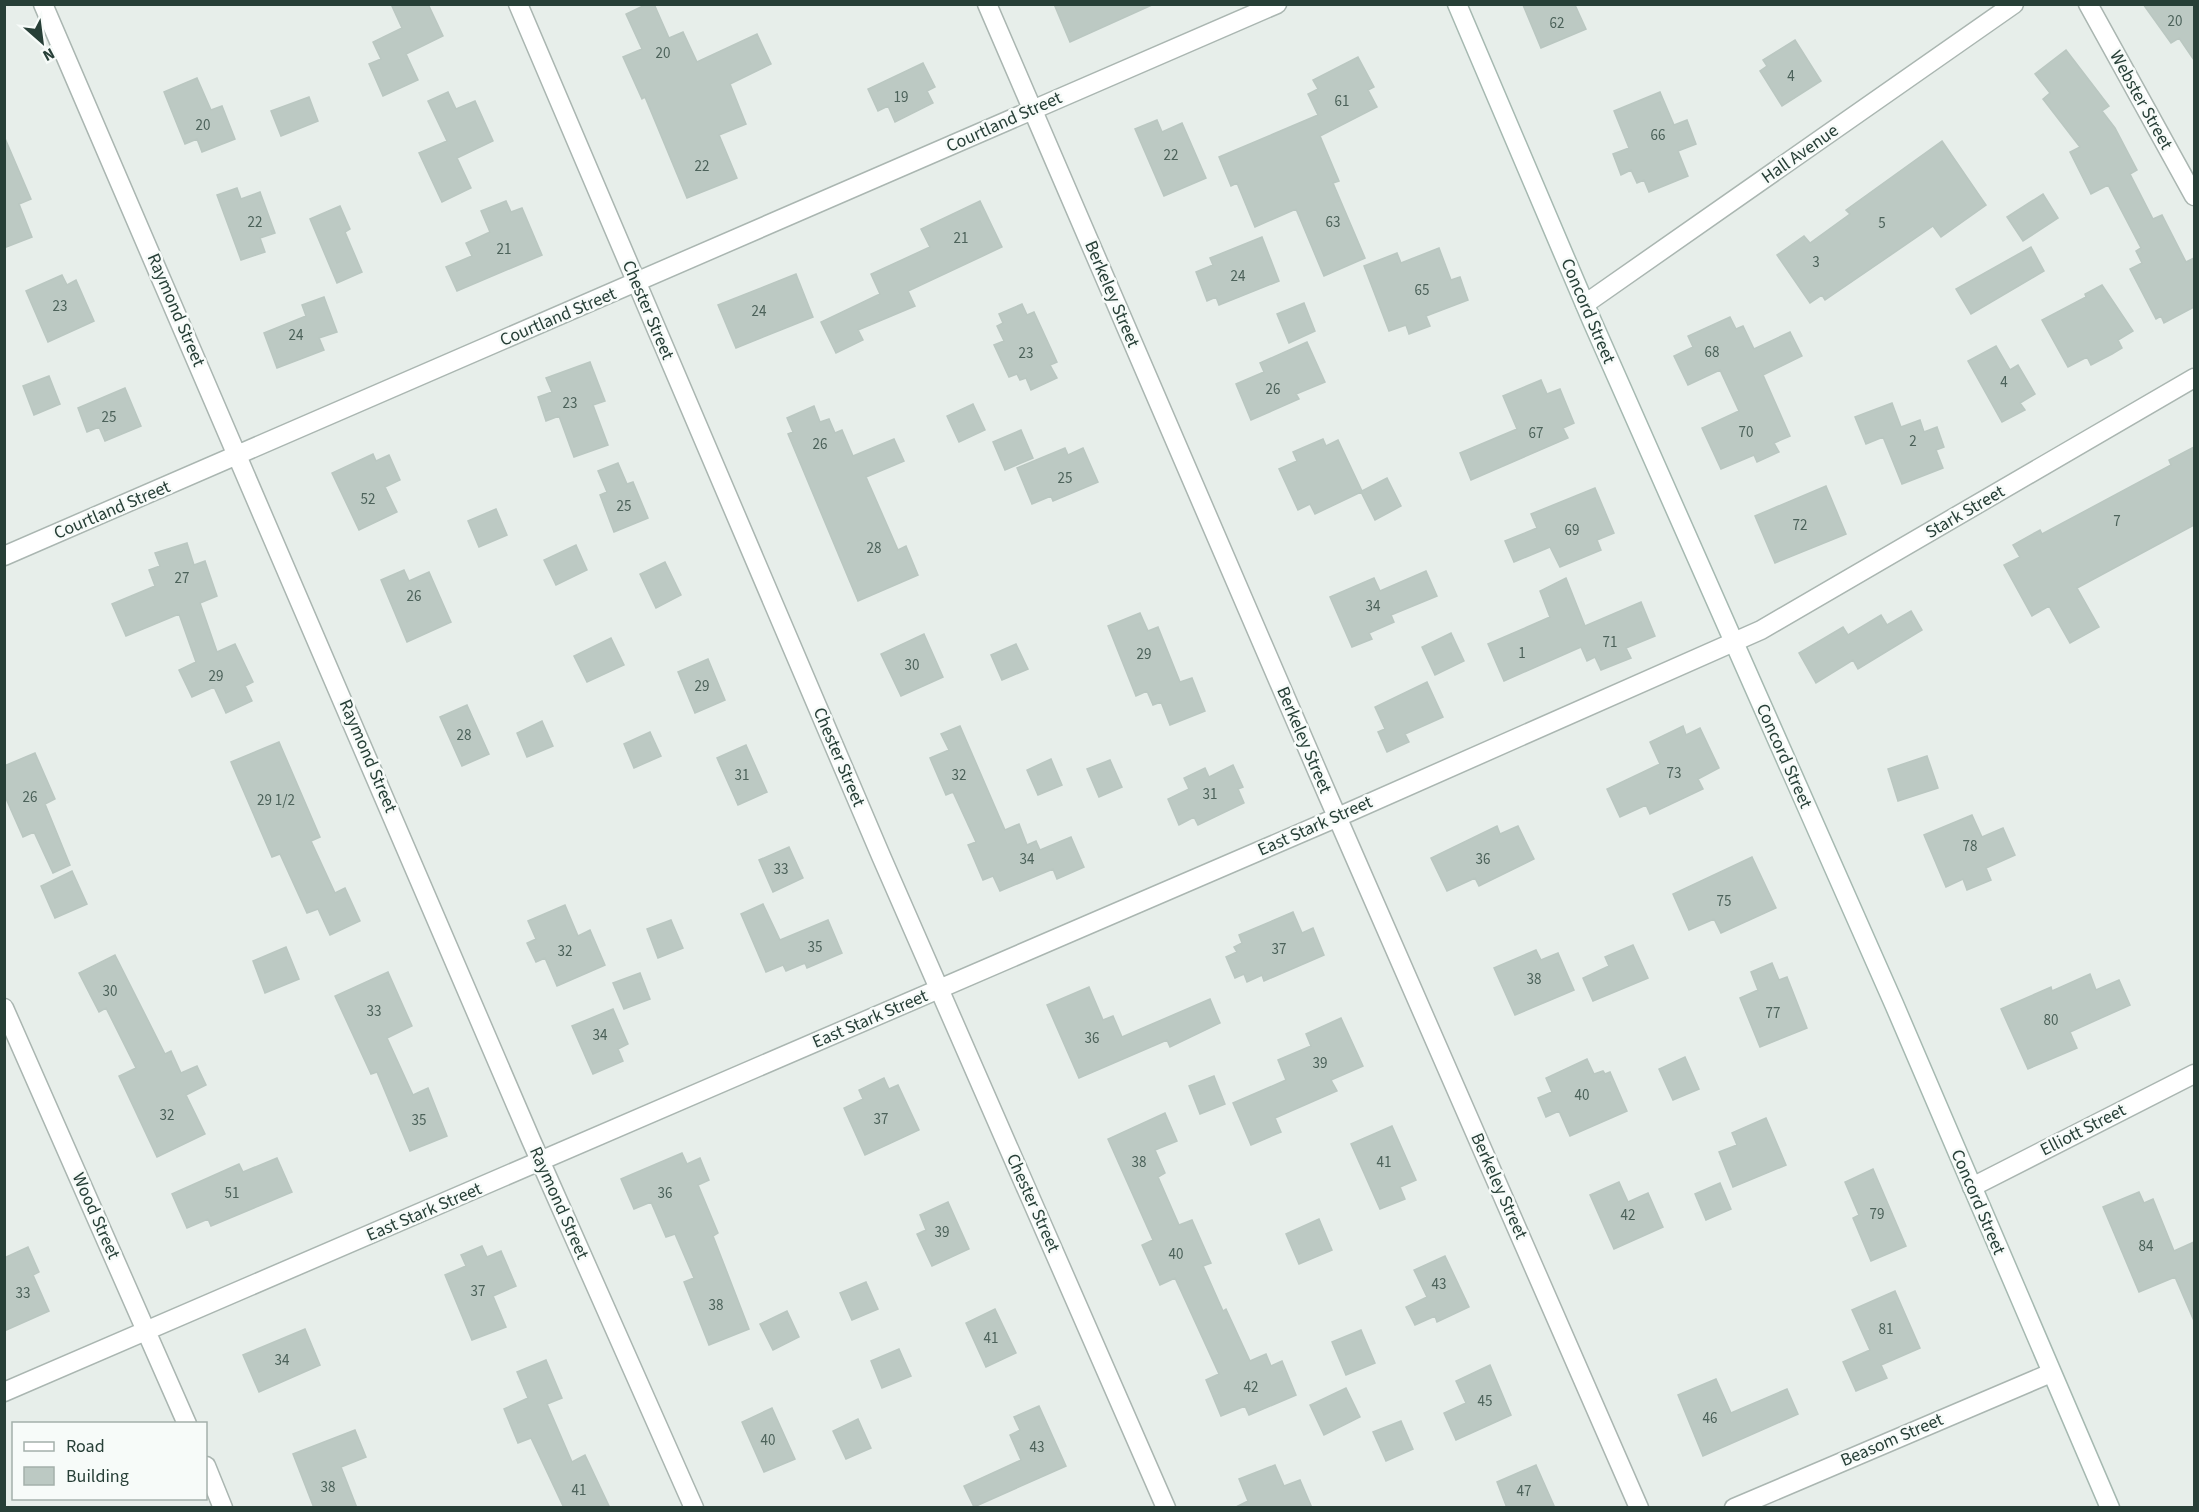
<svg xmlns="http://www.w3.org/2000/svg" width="2199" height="1512" viewBox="0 0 2199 1512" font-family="'Source Sans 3',sans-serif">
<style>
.building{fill:#bcc9c3;stroke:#bac7c1;stroke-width:1.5}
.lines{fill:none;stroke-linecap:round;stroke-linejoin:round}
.minor-casing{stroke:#aab6b1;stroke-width:21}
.secondary-casing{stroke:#a6b9b1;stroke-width:21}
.minor{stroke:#fff;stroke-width:18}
.secondary{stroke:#fff;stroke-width:18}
.labels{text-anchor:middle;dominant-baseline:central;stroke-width:5;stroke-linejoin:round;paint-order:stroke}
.number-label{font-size:15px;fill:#4c625a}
.street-label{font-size:18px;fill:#273f37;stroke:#f7fbf9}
</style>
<rect width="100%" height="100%" fill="#e7eeea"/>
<path class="building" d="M391,4H428L443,36L406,54L418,80L383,96L369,64L381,59L373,42L402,28Z
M647,4H654L669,38L683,32L697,62L757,34L771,64L730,84L746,124L719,135L737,178L687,198L645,97L642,99L623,57L642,49L626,14Z
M1054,4H1154L1070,42Z
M2143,4H2194V60L2179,38L2171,43Z
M1523,5H1575L1586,29L1541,48Z
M1795,40L1821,81L1782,106L1760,71L1767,66L1763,60Z
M2066,50L2109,106L2102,111L2115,128L2137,170L2130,174L2153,219L2162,215L2186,262L2194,258V307L2164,323L2161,316L2156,319L2130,269L2142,263L2136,251L2141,248L2108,185L2091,194L2070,152L2080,147L2043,99L2050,93L2035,74Z
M1358,57L1374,87L1368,90L1377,107L1320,136L1339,181L1333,183L1365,258L1324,276L1296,209L1255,227L1237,183L1231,186L1219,157L1318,115L1308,94L1318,89L1313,80Z
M923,63L935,87L927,91L933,103L895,122L888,106L878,111L868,89Z
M197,78L211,110L222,106L235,139L202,152L197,139L185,144L164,92Z
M448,92L456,109L475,101L493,141L457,158L471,188L442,202L419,153L447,141L428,101Z
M1660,92L1674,125L1687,120L1696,144L1678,151L1688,176L1649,192L1644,180L1637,183L1631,170L1621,175L1613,154L1629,148L1614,111Z
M309,97L318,121L281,136L271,111Z
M1157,120L1162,132L1182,123L1206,178L1164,196L1135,129Z
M4,136L31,199L19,204L32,237L4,248Z
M1942,141L1986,205L1941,237L1933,226L1825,300L1822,295L1810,303L1777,255L1804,236L1810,243L1850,214L1846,210Z
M237,188L241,199L260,192L275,233L260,238L265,252L241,260L217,195Z
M2043,194L2058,218L2023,241L2007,217Z
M506,201L511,212L522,208L542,255L457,291L446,267L472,256L466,243L490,232L481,211Z
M980,201L1002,247L908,291L915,306L858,330L863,340L836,353L821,322L880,294L871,274L930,247L921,229Z
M340,206L350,229L345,232L362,272L337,283L310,219Z
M1262,237L1279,281L1219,305L1216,297L1207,301L1196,272L1213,265L1210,258Z
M2031,247L2044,271L1971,314L1956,289Z
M1439,248L1451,280L1460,277L1468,300L1426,316L1430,326L1409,334L1406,325L1389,331L1364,266L1397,253L1401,263Z
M796,274L813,317L736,348L718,305Z
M62,275L67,285L76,280L94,321L48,342L26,291Z
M2102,285L2133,331L2118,340L2122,348L2112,354L2091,365L2087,357L2068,367L2042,320L2086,297L2085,294Z
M324,297L337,332L319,338L324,350L277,368L264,333L306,316L302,305Z
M1304,303L1315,331L1289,343L1277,314Z
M1022,304L1027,315L1034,312L1057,362L1050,365L1057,378L1031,390L1026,378L1020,380L1017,374L1009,377L994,345L1004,341L997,326L1003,323L999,314Z
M1730,317L1736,329L1743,326L1754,349L1790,332L1802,356L1763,375L1790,436L1774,443L1779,452L1757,462L1754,455L1721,469L1702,428L1739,411L1720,370L1688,385L1674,356L1693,347L1688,336Z
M1307,342L1325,382L1296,394L1299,399L1251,420L1236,384L1264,372L1260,363Z
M1996,346L2010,370L2018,365L2035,394L2020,403L2025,410L2002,422L1968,361Z
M590,362L605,401L593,405L608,445L574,457L559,416L546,421L538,397L552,392L546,378Z
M49,376L60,404L34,415L23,386Z
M1541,380L1547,394L1560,389L1574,423L1563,428L1568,438L1471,480L1460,453L1517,429L1503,396Z
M125,388L141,426L105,441L99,427L87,432L78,408Z
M1892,403L1901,427L1920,420L1924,432L1937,427L1944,447L1936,450L1943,468L1902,484L1883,437L1866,444L1855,417Z
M973,404L985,430L959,442L947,416Z
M814,406L820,422L829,419L835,433L842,430L853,456L894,439L904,461L866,477L898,550L906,546L918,575L858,601L788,434L793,432L787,418Z
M1021,430L1033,458L1005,470L993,442Z
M1323,439L1326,446L1338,440L1362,491L1387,478L1401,506L1375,520L1361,492L1315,514L1310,504L1298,510L1279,469L1297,461L1293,452Z
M2194,447V525L2077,588L2099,627L2070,643L2049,606L2032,616L2004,565L2020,557L2013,545L2040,530L2042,534L2171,465L2169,460Z
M1065,448L1068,455L1083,448L1098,482L1053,501L1051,496L1032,504L1017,468Z
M373,454L376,461L389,455L400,480L385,487L397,512L359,530L332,473Z
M618,463L627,484L633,482L648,518L614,532L600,495L607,492L598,471Z
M1826,486L1846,534L1775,563L1755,516Z
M1595,488L1614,533L1597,540L1601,550L1560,567L1550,547L1514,562L1505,541L1537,528L1531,514Z
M496,509L507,535L479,547L468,521Z
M187,543L194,565L205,561L217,596L200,603L217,652L235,644L253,682L245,686L252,701L226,713L214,687L192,697L179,670L196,662L179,614L126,636L112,604L155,586L149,570L160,566L155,553Z
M576,545L587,570L556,585L544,560Z
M665,562L681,595L656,608L640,574Z
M404,570L409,581L429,572L451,622L407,642L381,580Z
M1426,571L1437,596L1391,615L1394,622L1369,633L1372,639L1352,647L1330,597L1374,578L1380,591Z
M1566,578L1585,626L1641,602L1655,636L1626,648L1631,658L1601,670L1595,657L1587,661L1581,647L1504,681L1488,644L1550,617L1540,591Z
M1911,611L1922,630L1858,669L1853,660L1816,683L1799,653L1843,627L1848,635L1881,615L1887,625Z
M1140,613L1148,631L1158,627L1180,682L1192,678L1205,711L1170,725L1161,702L1153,705L1147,691L1136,696L1108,626Z
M1451,633L1464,661L1435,675L1422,647Z
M924,634L943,677L901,696L881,654Z
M611,638L624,665L587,682L574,656Z
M1016,644L1028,669L1002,680L991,655Z
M708,659L725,700L695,713L678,672Z
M1427,682L1443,717L1405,734L1409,742L1387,752L1378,732L1385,729L1375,707Z
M467,705L489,754L462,766L440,717Z
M542,721L553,746L527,757L517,733Z
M960,726L1005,830L1019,824L1027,845L1036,841L1040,850L1071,837L1084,867L1057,879L1053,869L1000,891L993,876L983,880L968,845L976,842L953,792L946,795L930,758L949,750L941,734Z
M1683,726L1686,735L1700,728L1719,768L1698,779L1703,789L1650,814L1646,805L1620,817L1607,789L1660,764L1650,742Z
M650,732L661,756L634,768L624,744Z
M279,742L320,837L311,841L335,893L345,888L360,921L330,935L318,909L307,913L280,854L272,857L231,762Z
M746,745L767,792L738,805L717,758Z
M35,753L55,799L45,804L70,865L53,873L34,832L23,837L4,794V766Z
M1927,756L1938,788L1898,801L1888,769Z
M1051,759L1062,785L1038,795L1027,770Z
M1110,760L1122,787L1099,797L1087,769Z
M1233,765L1243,787L1238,789L1244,803L1198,825L1194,817L1179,825L1168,799L1189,789L1184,778L1205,768L1209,777Z
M1972,815L1982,837L2003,828L2015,855L1986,868L1991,880L1967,890L1963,879L1946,887L1924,835Z
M1497,826L1500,834L1518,826L1534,859L1479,886L1475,878L1447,891L1431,858Z
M789,847L803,878L773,892L759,860Z
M1752,857L1776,908L1721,933L1714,919L1689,930L1673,894Z
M72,871L87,904L55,918L41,886Z
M763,904L780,940L828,920L842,953L807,968L805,963L786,971L783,965L766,972L741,914Z
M565,905L578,936L590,930L605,965L557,986L545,958L536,962L527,943L536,939L528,921Z
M1293,912L1302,933L1313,928L1324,955L1264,981L1262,975L1247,982L1244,974L1235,978L1226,957L1237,952L1234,947L1242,943L1239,935Z
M671,920L683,948L658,958L647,929Z
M1633,945L1648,978L1593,1001L1583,978L1609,966L1605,957Z
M286,947L299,979L265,993L253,961Z
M1536,950L1541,960L1558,953L1574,990L1515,1015L1494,968Z
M115,955L165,1054L171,1051L181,1073L197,1066L206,1085L186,1095L205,1134L157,1157L119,1076L136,1068L106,1008L99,1012L79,973Z
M1772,963L1779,980L1787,977L1807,1028L1760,1047L1740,998L1758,990L1751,972Z
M388,972L412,1026L387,1038L413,1095L428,1088L447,1136L410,1151L377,1072L371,1074L335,996Z
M640,973L650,999L624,1009L613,983Z
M2090,974L2096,990L2119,980L2130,1005L2070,1032L2077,1048L2028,1069L2001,1009L2051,987L2052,991Z
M1089,987L1103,1020L1113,1016L1122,1037L1210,999L1220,1023L1170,1047L1167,1040L1079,1078L1047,1005Z
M613,1009L628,1044L618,1049L623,1061L593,1074L572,1026Z
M1341,1018L1363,1066L1331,1080L1337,1091L1275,1118L1281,1132L1251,1145L1233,1103L1286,1080L1278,1060L1311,1046L1306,1034Z
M1685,1057L1699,1089L1673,1100L1659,1069Z
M1587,1059L1594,1074L1603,1071L1605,1074L1610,1072L1627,1111L1570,1136L1559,1111L1546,1117L1538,1098L1552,1092L1546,1078Z
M1214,1076L1225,1104L1200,1114L1189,1086Z
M884,1078L889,1089L898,1085L919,1130L865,1155L844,1108L863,1099L859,1090Z
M1165,1113L1177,1141L1155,1150L1165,1173L1158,1177L1179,1225L1192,1220L1211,1263L1203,1266L1223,1311L1226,1309L1250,1361L1266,1354L1271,1366L1282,1361L1296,1395L1249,1415L1245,1406L1221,1416L1206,1380L1219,1374L1175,1278L1160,1285L1142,1245L1153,1240L1108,1139Z
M1766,1118L1786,1165L1733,1187L1719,1152L1737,1145L1732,1133Z
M1392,1126L1416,1180L1400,1187L1405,1199L1380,1209L1351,1144Z
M682,1153L687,1164L700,1158L709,1180L698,1185L718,1233L713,1236L749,1329L709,1345L684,1282L694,1278L675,1234L666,1237L651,1202L634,1209L621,1179Z
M277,1158L292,1192L211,1226L208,1219L187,1228L172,1194L239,1164L243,1172Z
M1873,1169L1906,1246L1871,1261L1853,1218L1859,1215L1845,1182Z
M1619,1182L1628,1202L1648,1193L1663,1227L1614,1249L1590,1195Z
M1720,1183L1731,1209L1706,1220L1695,1194Z
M2139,1192L2144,1203L2153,1199L2174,1251L2194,1242V1321L2175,1277L2139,1292L2103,1207Z
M948,1202L969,1249L932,1266L917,1234L926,1230L920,1215Z
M1319,1219L1332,1250L1299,1264L1286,1234Z
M482,1246L487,1257L501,1251L516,1286L493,1296L506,1327L472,1340L445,1275L466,1266L461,1255Z
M28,1247L39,1272L33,1275L49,1311L4,1331V1258Z
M1445,1256L1469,1307L1437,1322L1435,1316L1415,1325L1406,1307L1427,1297L1414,1270Z
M866,1282L878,1309L852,1320L840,1293Z
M1895,1291L1920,1348L1881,1365L1887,1378L1856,1391L1843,1362L1870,1350L1852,1310Z
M995,1309L1016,1353L986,1367L966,1323Z
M787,1311L799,1337L773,1350L760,1324Z
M305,1329L320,1365L259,1392L243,1355Z
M1361,1330L1375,1363L1346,1375L1332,1342Z
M899,1349L911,1376L882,1388L871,1361Z
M546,1360L562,1398L547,1404L572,1462L585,1455L610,1508H564L531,1438L518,1443L504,1409L528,1398L517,1372Z
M1490,1365L1511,1415L1456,1440L1444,1413L1466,1403L1456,1381Z
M1716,1379L1731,1413L1787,1389L1798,1414L1703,1456L1678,1395Z
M1346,1388L1360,1417L1324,1435L1310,1405Z
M1039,1406L1066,1466L974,1507L964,1486L1021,1460L1010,1435L1020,1430L1014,1417Z
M772,1408L795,1459L764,1472L742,1422Z
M858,1419L871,1448L846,1459L833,1431Z
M1401,1421L1413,1449L1386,1461L1373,1432Z
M355,1430L366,1457L341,1467L357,1508H314L293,1454Z
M1275,1465L1284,1486L1300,1480L1312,1508H1234L1248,1501L1239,1479Z
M1536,1465L1555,1508H1507L1497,1482Z"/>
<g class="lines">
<g class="minor-casing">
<path id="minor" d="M43,4L531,1140L694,1508
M518,4L881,856L1166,1508
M987,4L1328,796L1639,1508
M2088,4L2194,196
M1585,304L2014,4
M4,556L1277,4
M4,1008L187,1424
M1972,1187L2194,1074
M4,1392L1338,817L1761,630L2194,378
M206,1466L223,1508
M1734,1508L2051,1373"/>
</g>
<g class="secondary-casing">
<path id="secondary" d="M1457,4L1592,321L1894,1004L2110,1508"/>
</g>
<use href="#minor" class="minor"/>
<use href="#secondary" class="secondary"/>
</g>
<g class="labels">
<g class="number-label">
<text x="2175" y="21">20</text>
<text x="1557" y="23">62</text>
<text x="663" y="53">20</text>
<text x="1791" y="76">4</text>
<text x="901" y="97">19</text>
<text x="1342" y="101">61</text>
<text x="203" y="125">20</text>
<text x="1658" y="135">66</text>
<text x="1171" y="155">22</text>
<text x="702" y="166">22</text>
<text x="255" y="222">22</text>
<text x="1333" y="222">63</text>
<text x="1882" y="223">5</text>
<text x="961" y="238">21</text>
<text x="504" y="249">21</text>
<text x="1816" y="262">3</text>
<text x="1238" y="276">24</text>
<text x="1422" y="290">65</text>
<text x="60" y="306">23</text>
<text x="759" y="311">24</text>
<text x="296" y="335">24</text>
<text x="1712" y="352">68</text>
<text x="1026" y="353">23</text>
<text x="2004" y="382">4</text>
<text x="1273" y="389">26</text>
<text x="570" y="403">23</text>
<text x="109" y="417">25</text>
<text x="1746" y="432">70</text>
<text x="1536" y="433">67</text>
<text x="1913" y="441">2</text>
<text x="820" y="444">26</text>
<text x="1065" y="478">25</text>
<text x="368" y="499">52</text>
<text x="624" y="506">25</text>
<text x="2117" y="521">7</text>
<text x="1800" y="525">72</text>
<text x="1572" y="530">69</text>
<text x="874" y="548">28</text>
<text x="182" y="578">27</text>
<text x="414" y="596">26</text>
<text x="1373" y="606">34</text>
<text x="1610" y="642">71</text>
<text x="1522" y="653">1</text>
<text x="1144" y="654">29</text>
<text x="912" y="665">30</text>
<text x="216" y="676">29</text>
<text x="702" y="686">29</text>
<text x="464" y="735">28</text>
<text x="1674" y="773">73</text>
<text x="742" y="775">31</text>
<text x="959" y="775">32</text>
<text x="1210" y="794">31</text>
<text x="30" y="797">26</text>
<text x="276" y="800">29 1/2</text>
<text x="1970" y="846">78</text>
<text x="1027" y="859">34</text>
<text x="1483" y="859">36</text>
<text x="781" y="869">33</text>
<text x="1724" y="901">75</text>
<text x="815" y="947">35</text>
<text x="1279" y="949">37</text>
<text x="565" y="951">32</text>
<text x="1534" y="979">38</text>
<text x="110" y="991">30</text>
<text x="374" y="1011">33</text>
<text x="1773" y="1013">77</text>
<text x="2051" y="1020">80</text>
<text x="600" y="1035">34</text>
<text x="1092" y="1038">36</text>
<text x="1320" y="1063">39</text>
<text x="1582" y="1095">40</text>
<text x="167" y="1115">32</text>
<text x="881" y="1119">37</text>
<text x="419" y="1120">35</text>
<text x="1139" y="1162">38</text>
<text x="1384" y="1162">41</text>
<text x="232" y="1193">51</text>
<text x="665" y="1193">36</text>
<text x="1877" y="1214">79</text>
<text x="1628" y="1215">42</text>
<text x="942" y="1232">39</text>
<text x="2146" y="1246">84</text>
<text x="1176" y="1254">40</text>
<text x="1439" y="1284">43</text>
<text x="478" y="1291">37</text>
<text x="23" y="1293">33</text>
<text x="716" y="1305">38</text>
<text x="1886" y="1329">81</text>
<text x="991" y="1338">41</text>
<text x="282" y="1360">34</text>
<text x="1251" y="1387">42</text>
<text x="1485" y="1401">45</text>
<text x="1710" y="1418">46</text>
<text x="768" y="1440">40</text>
<text x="1037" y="1447">43</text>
<text x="328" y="1487">38</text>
<text x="579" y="1490">41</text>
<text x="1524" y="1491">47</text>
</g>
<g class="street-label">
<text transform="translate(2141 100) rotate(61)">Webster Street</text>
<text transform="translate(1004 122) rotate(-24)">Courtland Street</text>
<text transform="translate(1800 154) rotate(-35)">Hall Avenue</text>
<text transform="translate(1112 294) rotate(67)">Berkeley Street</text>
<text transform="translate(176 310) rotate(67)">Raymond Street</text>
<text transform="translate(648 310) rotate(67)">Chester Street</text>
<text transform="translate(1588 311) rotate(67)">Concord Street</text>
<text transform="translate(558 317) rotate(-23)">Courtland Street</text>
<text transform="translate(112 510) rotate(-23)">Courtland Street</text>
<text transform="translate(1965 512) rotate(-30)">Stark Street</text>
<text transform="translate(1304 740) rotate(67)">Berkeley Street</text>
<text transform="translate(368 756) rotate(67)">Raymond Street</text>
<text transform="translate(1784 756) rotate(66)">Concord Street</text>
<text transform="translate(839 757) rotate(67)">Chester Street</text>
<text transform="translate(1315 826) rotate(-24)">East Stark Street</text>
<text transform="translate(870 1019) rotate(-23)">East Stark Street</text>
<text transform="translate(2083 1130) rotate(-27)">Elliott Street</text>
<text transform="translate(1499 1186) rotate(66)">Berkeley Street</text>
<text transform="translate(1978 1202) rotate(67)">Concord Street</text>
<text transform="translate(559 1203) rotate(66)">Raymond Street</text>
<text transform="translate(1033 1203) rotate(66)">Chester Street</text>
<text transform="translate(424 1212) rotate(-23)">East Stark Street</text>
<text transform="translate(96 1216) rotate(66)">Wood Street</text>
<text transform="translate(1892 1440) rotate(-23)">Beasom Street</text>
</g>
</g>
<rect width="2199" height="1512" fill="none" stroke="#273f37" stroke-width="12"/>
<rect x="12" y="1422" width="195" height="78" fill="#f7fbf9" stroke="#a4b0ab" stroke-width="1.5"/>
<rect x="24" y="1442" width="30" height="9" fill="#ffffff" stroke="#a4b0ab" stroke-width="1.5"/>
<text x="66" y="1452" font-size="18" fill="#273f37">Road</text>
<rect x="24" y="1467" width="30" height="18" fill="#bcc9c3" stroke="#a4b0ab" stroke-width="1.5"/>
<text x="66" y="1482" font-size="18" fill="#273f37">Building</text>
<g transform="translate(42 42) rotate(152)" stroke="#f7fbf9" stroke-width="4.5" paint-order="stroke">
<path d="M0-4.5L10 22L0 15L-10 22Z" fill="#273f37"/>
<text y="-9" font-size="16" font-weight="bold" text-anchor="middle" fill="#273f37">N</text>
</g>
</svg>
